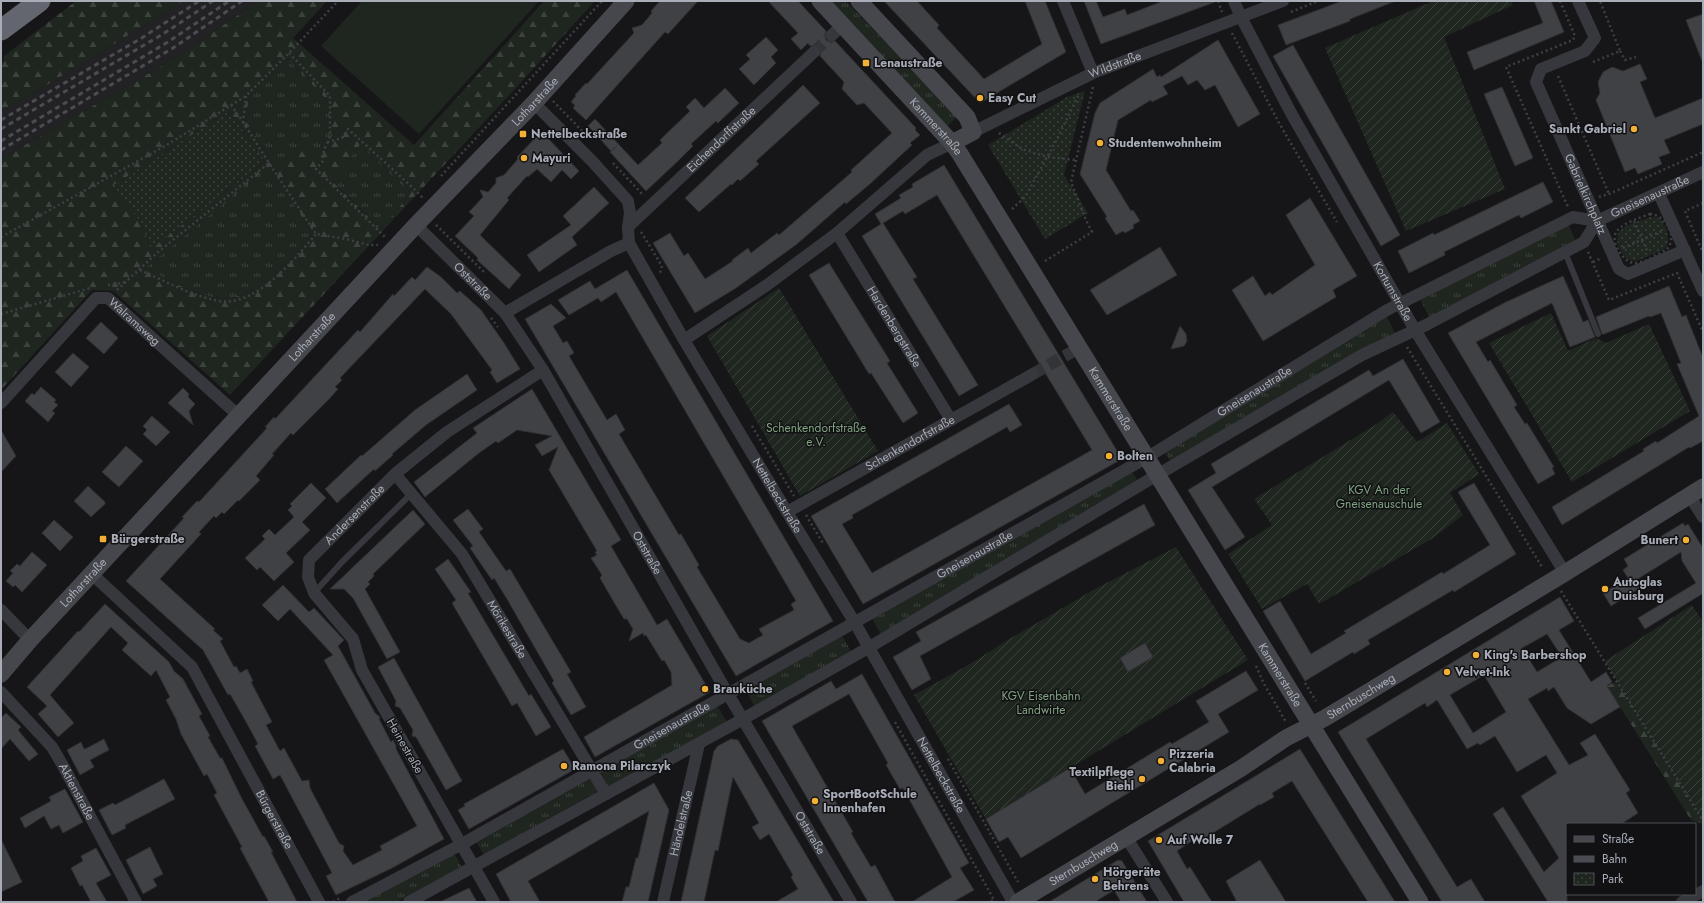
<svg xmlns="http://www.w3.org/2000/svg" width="1704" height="903" viewBox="0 0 1704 903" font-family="Jost,sans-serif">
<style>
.built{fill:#222225}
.grass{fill:url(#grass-tufts)}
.forest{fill:url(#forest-firs);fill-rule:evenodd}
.park{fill:url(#park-dots)}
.garden{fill:url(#garden-furrows)}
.pitch{fill:#1e261f}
.building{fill:#404145;stroke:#303034;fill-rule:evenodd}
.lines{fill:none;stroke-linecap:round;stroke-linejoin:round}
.street-tunnel{stroke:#333438;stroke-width:12;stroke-dasharray:12 6;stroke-linecap:butt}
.path{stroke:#3d3f44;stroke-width:2.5;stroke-dasharray:2 3;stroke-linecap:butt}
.lane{stroke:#37383d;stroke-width:6}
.street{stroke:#37383d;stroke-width:12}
.secondary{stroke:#45474d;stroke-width:17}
.highway{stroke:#63666e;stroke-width:21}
.rail{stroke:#4a4c52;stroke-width:3;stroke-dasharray:5 4;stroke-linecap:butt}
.poi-dot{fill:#f2b134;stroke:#111113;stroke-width:1.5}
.labels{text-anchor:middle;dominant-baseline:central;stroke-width:3;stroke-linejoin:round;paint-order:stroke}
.poi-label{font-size:12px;font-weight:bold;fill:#a8adb8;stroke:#111113;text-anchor:start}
.street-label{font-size:12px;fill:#a8adb8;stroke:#111113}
.park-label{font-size:12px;fill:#7fa381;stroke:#111113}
</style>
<defs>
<pattern id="grass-tufts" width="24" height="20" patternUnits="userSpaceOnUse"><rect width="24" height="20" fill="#1e261f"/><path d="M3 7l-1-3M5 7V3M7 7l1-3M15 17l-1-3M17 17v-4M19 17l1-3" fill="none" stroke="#3c433d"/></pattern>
<pattern id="forest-firs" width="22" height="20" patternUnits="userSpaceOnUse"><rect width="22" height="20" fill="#1e261f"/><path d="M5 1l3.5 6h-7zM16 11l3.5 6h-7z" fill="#3c433d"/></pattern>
<pattern id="park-dots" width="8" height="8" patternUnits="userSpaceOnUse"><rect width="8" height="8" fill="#1e261f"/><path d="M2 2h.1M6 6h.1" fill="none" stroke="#3c433d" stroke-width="1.8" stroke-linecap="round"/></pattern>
<pattern id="garden-furrows" width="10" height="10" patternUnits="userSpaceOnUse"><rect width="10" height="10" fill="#1e261f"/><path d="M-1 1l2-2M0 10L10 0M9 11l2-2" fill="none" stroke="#3c433d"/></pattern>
</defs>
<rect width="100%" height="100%" fill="#161618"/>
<path class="built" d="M184,1H258L179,56L1,159V111L52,82Z"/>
<path class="grass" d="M827,1H846L957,117L946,127Z
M288,59L327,100L335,140L321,156L301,147L275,166L245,120L249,96Z
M360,145L411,193L381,229L332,180Z
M268,166L313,233C293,257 255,301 222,298C195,296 169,280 145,268Z
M1569,225L1575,240L1429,317L1420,299Z
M1387,317L1395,333L1170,461L1165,452Z
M1132,472L1138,481L881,634L872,618Z
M842,636L851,651L754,706L746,690Z
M717,706L727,722L608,786L601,772Z
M591,778L598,791L484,855L477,843Z
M454,853L462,867L397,902H362Z"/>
<path class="forest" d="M76,1H184L52,82L1,111V64L3,62L4,56Z
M258,1H327L293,38L414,145L544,1H595L513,91L230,395L113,291L92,290L1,390V159L179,56ZM288,59L327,100L335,140L321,156L301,147L275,166L245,120L249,96ZM229,111L265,162L151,248L141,222L111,187ZM360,145L411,193L381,229L332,181ZM268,167L313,233C293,257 255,301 222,298C195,296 169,280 146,268Z
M1617,681L1703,821V824L1691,820L1607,686Z"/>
<path class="park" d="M1085,91L1064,175L1088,213L1045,239L988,145L1067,97Z
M229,111L265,162L151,249L141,222L111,187Z
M1650,217C1654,217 1658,217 1661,220C1667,226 1672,243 1664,249C1659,252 1642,259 1636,261C1623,263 1610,237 1622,229C1629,223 1641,221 1650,217Z"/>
<path class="garden" d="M1433,1H1511L1513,5L1444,37L1505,189L1406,231L1325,48Z
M779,288L878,451L800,496L707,336Z
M1551,313L1568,351L1596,338L1606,343L1649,324L1690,411L1572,482L1489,343Z
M1393,412L1417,442L1447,423L1479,474L1450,493L1463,515L1433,538L1319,604L1307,584L1262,609L1228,554L1272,525L1254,499L1375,425Z
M1176,547L1248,660L986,819L914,695L970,664L1006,641L1095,589Z
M1692,605L1703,622V821L1605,661Z"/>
<path class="pitch" d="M362,1H539L419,134L321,46Z"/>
<path class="building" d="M660,1H698L668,34L665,32L586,120L573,108L575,105L571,102L576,96L575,95L586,83L587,84L634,33L632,28L642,25L652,13L651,11Z
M768,1H798L826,31L825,37L826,40L830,42L835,41L916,128L915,130L920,135L910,143L912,145L871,183L846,204L845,202L797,244L736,288L695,313L653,243L670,233L684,256L688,253L705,279L733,261L732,260L748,248L751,253L777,233L779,235L852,172L851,170L892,133L864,103L857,105L842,89L844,82L820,56L821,51L819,47L816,45L810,46L808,43L801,50L791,39L798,33Z
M884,1H917L939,25L937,28L984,79L1042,44L1025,1H1045L1066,52L980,103Z
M1084,1H1096L1103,17L1125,9L1127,15L1163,1L1215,2L1101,44Z
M1342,1L1393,2L1350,19V21L1286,45L1278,25Z
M1534,1H1551L1564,32L1474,70L1467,52L1543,23Z
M1703,14V61H1702L1686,20Z
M766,37L778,50L771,57L776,63L754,85L739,69L750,59L746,55Z
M1218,40L1260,114L1238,127L1215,85L1205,90L1197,80L1188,85L1182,76L1163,86L1168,94L1152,102L1151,100L1118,120L1106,170L1131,211L1133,210L1140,221L1133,225L1134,228L1125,233L1123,231L1116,235L1105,218L1107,217L1080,174L1095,113L1100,103L1153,69L1157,77L1160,75L1161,77Z
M1293,45L1400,235L1381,246L1273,56Z
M1640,64L1647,79L1640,82L1655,118L1703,98V124L1664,140L1670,153L1659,157L1662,164L1638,174L1635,168L1625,172L1596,100L1600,93L1598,82L1603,72L1612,67L1623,71Z
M803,85L820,103L756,161L759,164L740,181L738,179L732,185L731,184L699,212L685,198Z
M1502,87L1533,158L1515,166L1484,94Z
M725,88L739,103L718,123L716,121L691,144L693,146L679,160L646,191L610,152L617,146L611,151L588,126L595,119L638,165L662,143L660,140L690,111L686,107L695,98L704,108Z
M540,133L542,135L544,134L579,171L571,179L562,170L551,182L537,169L528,177L527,176L507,198L509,200L480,235L521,275L509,289L477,260L478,258L455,236L474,216L469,212L483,197L480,190L488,192L496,183V178L504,175L518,159L517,157Z
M944,165L1122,459L863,604L811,516L1009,404L1022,425L1010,432L1007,427L852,515L853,518L842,524L872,573L1092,450L937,195L905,214L903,211L883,223L917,277L913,279L978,385L959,396L862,236L881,224L875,214L901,198L899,195L913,187L912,184Z
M1543,182L1553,202L1521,218L1519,215L1444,252L1445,255L1409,273L1398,251L1433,233L1434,235Z
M594,187L609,203L572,237L577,245L539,272L527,255L571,225L563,216Z
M1310,198L1357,276L1333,290L1336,297L1263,341L1232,290L1253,276L1265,296L1270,292L1272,295L1315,265L1286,215Z
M1160,247L1177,275L1107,315L1090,290Z
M829,263L890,361L887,363L918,413L903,423L871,373L869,374L809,275Z
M427,267L441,277L457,293L460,291L481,310L504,343L520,369L497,383L490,372L492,370L451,314L425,289L340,378L342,380L335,387L338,389L330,398L293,435L291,433L272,454L274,455L256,476L260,480L239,501L238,500L224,514L222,512L216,518L214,516L199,532L201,534L160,579L215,629L213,630L223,639L220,641L234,667L236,666L240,673L247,669L253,681L251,682L272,722L266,725L280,751L284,748L302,781L309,780L310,788L339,843L344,846L343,851L353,865L382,850L380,846L417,826L324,660L333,655L290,609L278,621L262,605L283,585L309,612L314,608L344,640L338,646L375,713L380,717L379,719L391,742L393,740L396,746V749L444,839L392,868L336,895L326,876L332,873L280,775L273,779L255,746L258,744L245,720L230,694L228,695L203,650L126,581L184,518L182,517L197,501L199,502L267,428L265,427L274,417L275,419L358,330L360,332L393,294L394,296L412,277L415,280Z
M627,270L833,621L736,676L525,319L551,304L566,318L553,326L563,343L567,341L574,353L569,356L607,420L616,414L625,430L619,434L679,535L681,534L699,565L697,567L740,639L749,643L763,635L759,629L794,610L791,604L796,601L616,292L601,302L598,298L569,315L558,300L590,281L595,289Z
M1563,276L1583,322L1588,320L1595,337L1570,347L1552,303L1476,342L1488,362L1490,360L1517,405L1514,407L1525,424L1527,423L1554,467L1552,468L1555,474L1538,484L1448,333L1504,303Z
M1669,286L1682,317L1686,315L1703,358V441L1690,448L1689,447L1562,525L1552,507L1644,451L1643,449L1656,441L1657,443L1699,416L1677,364L1681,363L1661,313L1650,317L1649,316L1604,334H1602L1596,317Z
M101,322L118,338L104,354L86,338Z
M1180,326L1186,334L1187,341L1184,346L1171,349Z
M73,353L89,367L71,387L55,372Z
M1403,359L1440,422L1421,433L1389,380L1212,487L1245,537L1225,550L1188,490L1216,473L1211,464L1369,370L1373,376Z
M467,374L477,390L426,425L392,454L393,455L375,471L374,469L337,503L325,489L361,455L362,456L415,410Z
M41,387L56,400L54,402L58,405L52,411L55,413L48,422L25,401L32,393L34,395Z
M183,388L189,394L188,397L195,404L189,411L193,425L168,403Z
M532,389L621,540L611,546L657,625L667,619L710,692L595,757L584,737L672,685L671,672L664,660L662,661L646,635L644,636L643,633L629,641L633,629L627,619H624L615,604L600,578L602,575L591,558L597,555L595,552L597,551L549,470L558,447L542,456L535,445L552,436L517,430L498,443L496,441L479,453L425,497L414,482L477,433L473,428Z
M152,416L170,432L156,446L143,434L147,430L143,426Z
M1,430L16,456L1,472Z
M126,446L143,461L119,487L102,472Z
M311,483L326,498L302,522L310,530L286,553L294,562L274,581L260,567L257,570L245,558L265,539L262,536L269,529L275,535L294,517L288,510L292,506L290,504Z
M1474,483L1516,554L1454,592L1453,590L1368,640L1370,644L1354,654L1353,652L1305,681L1263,611L1280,601L1311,654L1346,633L1344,631L1442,572L1443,574L1490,545L1458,492Z
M88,486L105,502V504L91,517L74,501Z
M1144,504L1155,525L920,656L931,679L912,690L893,657L921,641L916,632Z
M468,509L483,529L479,532L506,571L510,569L571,672L567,674L586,707L571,715L552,683L554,681L507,599L494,578L492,580L470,548L473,546L453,520Z
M413,510L425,524L373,574L374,576L368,582L370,584L365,589L400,652L387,659L353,598L344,589H330Z
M54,520L73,537L60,551L42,533Z
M1683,523L1685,526L1688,524L1703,548V595L1702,594L1645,629L1638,618L1696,583L1682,561L1681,552L1636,580L1641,587L1611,606L1603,593L1628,578L1623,570L1628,566L1624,559Z
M32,552L47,565L22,592L15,585L13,587L6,581L13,573L10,571L17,564L20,566Z
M448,559L471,592L468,593L529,696L531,694L551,727L536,736L517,703L512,706L452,603L456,600L435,569Z
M1560,597L1574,621L1559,630L1591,682L1606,672L1612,682L1607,686L1620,707L1591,724L1567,708L1554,687L1548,691L1547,688L1528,699L1569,765L1588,755L1580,743L1595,734L1630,790L1626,793L1638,813L1621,824H1567V902H1548L1493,814L1503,807L1544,872L1559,858L1521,796L1557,773L1546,755L1517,772L1495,736L1480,745L1478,743L1467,749L1437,700L1427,707L1425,703L1366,739L1457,887L1471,879L1485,902H1442L1338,732ZM1547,634L1562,657L1537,672L1522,648ZM1484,675L1506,712L1473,733L1450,695Z
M105,604L169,662L174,671L183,679L202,714L199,716L210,736L208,737L220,758H222L241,797L263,837L264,836L268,843L273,852H271L297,902H269L240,848L242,847L214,795L217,793L207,774L204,776L181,734L176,719L166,700L170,697L156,670L151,676L122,650L128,643L111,627L50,695L74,723L58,737L38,714L47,706L27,687L78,631L79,632Z
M1145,643L1153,657L1128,672L1120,658Z
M394,658L462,781L446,790L416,737L412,736L413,730L400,708L395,706L396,701L378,667Z
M1246,671L1258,690L1218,714L1229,732L1021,858L1008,837L999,842L986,819L1070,768L1085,794L1170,742L1172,744L1209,722L1196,701Z
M862,674L969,863L960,868L974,890L953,902H912L952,877L903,788L900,789L886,765L888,763L849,694L792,726L853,832L851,833L871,867L875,865L895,902H868L762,721L831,681L836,689Z
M6,713L21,727L18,730L38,754L29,761L10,739L1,749V718Z
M104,739L109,750L90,760L94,767L80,775L67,750L81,742L84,749L87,748Z
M731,739L738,740L834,902H776L798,889L791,877L793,875L769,834L760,840L752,827L759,823L733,777L718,851L715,850L704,902H681L714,751L718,746Z
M563,749L575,769L469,829L458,810L465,806L464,804Z
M1300,749L1395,902H1368L1292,781L1272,793L1274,797L1260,805V804L1198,842L1196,838L1177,851L1187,869L1190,867L1212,902H1184L1148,841Z
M164,779L175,799L125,825L126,828L112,835L99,810L113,803L115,805Z
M654,783L669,810L648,902H622L626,887H629L636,858H638L649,811L528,881L540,902H511L496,874Z
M65,789L83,822L63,833L59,825L51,829L44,816L25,828L20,818L51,801L49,797Z
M1,839L22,882L1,892Z
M150,847L163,874L153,879L157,886L143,894L126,860Z
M96,848L111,875L96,883L107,902H91L82,885L80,886L71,868L83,861L81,856Z
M1118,860L1122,861L1147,902H1121L1114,890L1095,902H1049Z
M1260,860L1286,902H1237L1226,881Z
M469,888L477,902H440Z"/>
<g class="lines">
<path class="street-tunnel" d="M814,52L832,35
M1033,374L1079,348"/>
<path class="path" d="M1218,1L1222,12
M1560,1L1575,36L1573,40L1506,67L1568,207
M1291,12L1318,1
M1232,33L1279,123L1337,222
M1620,51L1625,60L1636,57
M289,53L330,96V136L328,142L342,138L348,129L411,186L423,198
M1593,62L1620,51L1600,1
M1558,76L1609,194
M553,101L590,139
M231,105L243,122L246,96
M243,122L269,163
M999,133L1022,149L1047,157L1076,160
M328,142L324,149L323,161L316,169L385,237
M613,163L644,196
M441,176L602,1
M1599,197L1609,194L1703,152
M1703,203L1685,211L1703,253
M1012,209L1025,197L1056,141L1079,94
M1650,214C1666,215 1679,238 1666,250C1657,254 1645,263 1635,263C1623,263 1609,241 1617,231C1624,222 1640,218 1650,214Z
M1634,221L1648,253
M436,225L486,274
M641,232L662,266L660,273
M1,237L165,146L246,96L289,53L338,1
M1623,248L1662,231
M1588,252L1609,300L1677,273L1703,332
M1045,261L1092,232L1086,220L1071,182L1093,87
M1593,262L1602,258
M140,270C165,281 192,296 219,301C256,307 295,259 316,234
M108,285L127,282
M117,290L158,252L269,163L316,234L346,239L369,245H378
M1,314L90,288
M491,318L498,327
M1407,347L1542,567
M752,426L794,496
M806,515L824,545
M1561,591L1703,821
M1256,666L1264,684L1286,722
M1305,683L1316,701
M895,722L994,900L990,902
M948,759L1018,882
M333,902L340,898"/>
<path class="lane" d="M1565,252L1598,334
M314,593L342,562L412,493"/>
<g class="street">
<path d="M1063,1L1093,73"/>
<path id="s1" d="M1234,1L1241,17L1291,113L1415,330L1565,573"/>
<path id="s2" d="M1578,1L1595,38L1585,51L1541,69L1536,82L1619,269L1628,274L1685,250"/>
<path d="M832,35L843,24"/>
<path id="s3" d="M534,103L592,161L628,201L630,213L628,227L629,243L684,340L787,512L855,623L1013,902"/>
<path id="s4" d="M973,132L1093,73L1283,1"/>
<path d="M1659,194L1703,291"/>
<path id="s5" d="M416,225L505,313L543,370L725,689L851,902"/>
<path id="s6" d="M628,227L814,52"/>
<path id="s7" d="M837,233L951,420"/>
<path d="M505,313L611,251L629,243"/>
<path d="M684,340L767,285L837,233L927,155L952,143"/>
<path id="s8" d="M1,403L96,298H108L239,416"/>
<path id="s9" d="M395,474L462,554L606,794"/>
<path d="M1689,495L1703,517"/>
<path id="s10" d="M787,512L1033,374"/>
<path id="s11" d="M92,574L192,667L319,902"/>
<path d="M1,610L30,640"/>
<path id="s12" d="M1,692L52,747L62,764L136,902"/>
<path d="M1126,837L1167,902"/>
<path id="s13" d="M352,902L462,844L1146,458L1387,310L1573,217L1597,221"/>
<path id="s14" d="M409,902L734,724L868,648L1157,475L1362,355L1426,325L1584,242L1597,221L1703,172"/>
<path id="s15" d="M494,902L362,670L353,639L314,593L308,577L309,560L395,474L447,432L543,370"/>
<path id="s16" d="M663,902L699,744"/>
<path d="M1682,902L1703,891"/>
</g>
<g class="secondary">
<path id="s17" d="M820,1L952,143L960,154L1420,902"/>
<path d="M859,1L967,117L973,132L952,143"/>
<path id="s18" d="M1,674L30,640L416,225L534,103L626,1"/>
<path id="s19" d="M1018,902L1240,769L1286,738L1325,718L1565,573L1703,487"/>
</g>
<path class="highway" d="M1,30L40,1"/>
<path class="rail" d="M1,120L140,39L199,1
M1,129L163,34L213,1
M1,141L168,42L229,1
M1,150L173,48L242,1"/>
</g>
<g class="poi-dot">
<rect x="862" y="59" width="8" height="8" rx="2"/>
<circle cx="980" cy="98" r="4"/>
<circle cx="1634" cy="129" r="4"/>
<rect x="519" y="130" width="8" height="8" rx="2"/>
<circle cx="1100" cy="143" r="4"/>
<circle cx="524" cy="158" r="4"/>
<circle cx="1109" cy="456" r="4"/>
<rect x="99" y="535" width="8" height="8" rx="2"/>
<circle cx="1686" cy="540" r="4"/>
<circle cx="1605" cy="589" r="4"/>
<circle cx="1476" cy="655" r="4"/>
<circle cx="1447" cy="672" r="4"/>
<circle cx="705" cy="689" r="4"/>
<circle cx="1161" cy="761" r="4"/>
<circle cx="564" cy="766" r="4"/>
<circle cx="1142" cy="779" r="4"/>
<circle cx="815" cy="801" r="4"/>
<circle cx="1159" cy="840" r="4"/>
<circle cx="1095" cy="879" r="4"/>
</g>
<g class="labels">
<g class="poi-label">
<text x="874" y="63">Lenaustraße</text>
<text x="988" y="98">Easy Cut</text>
<text x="1626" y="129" text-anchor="end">Sankt Gabriel</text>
<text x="531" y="134">Nettelbeckstraße</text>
<text x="1108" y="143">Studentenwohnheim</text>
<text x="532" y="158">Mayuri</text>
<text x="1117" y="456">Bolten</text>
<text x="111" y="539">Bürgerstraße</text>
<text x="1678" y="540" text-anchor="end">Bunert</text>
<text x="1613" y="582">Autoglas<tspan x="1613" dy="14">Duisburg</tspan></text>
<text x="1484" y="655">King's Barbershop</text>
<text x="1455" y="672">Velvet-Ink</text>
<text x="713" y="689">Brauküche</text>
<text x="1169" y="754">Pizzeria<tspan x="1169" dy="14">Calabria</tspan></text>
<text x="572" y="766">Ramona Pilarczyk</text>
<text x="1134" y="772" text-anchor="end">Textilpflege<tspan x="1134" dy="14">Biehl</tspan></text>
<text x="823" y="794">SportBootSchule<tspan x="823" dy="14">Innenhafen</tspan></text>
<text x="1167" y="840">Auf Wolle 7</text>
<text x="1103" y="872">Hörgeräte<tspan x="1103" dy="14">Behrens</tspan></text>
</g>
<g class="street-label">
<text stroke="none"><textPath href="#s4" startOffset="157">Wildstraße</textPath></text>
<text stroke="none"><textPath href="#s18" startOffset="783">Lotharstraße</textPath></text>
<text stroke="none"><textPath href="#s17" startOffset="171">Kammerstraße</textPath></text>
<text stroke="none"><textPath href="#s6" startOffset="128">Eichendorffstraße</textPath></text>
<text stroke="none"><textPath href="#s2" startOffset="241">Gabrielkirchplatz</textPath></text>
<text stroke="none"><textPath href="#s14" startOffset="1431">Gneisenaustraße</textPath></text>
<text stroke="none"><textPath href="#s5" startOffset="80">Oststraße</textPath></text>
<text stroke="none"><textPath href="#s1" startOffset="331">Kortumstraße</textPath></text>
<text stroke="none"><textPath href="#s8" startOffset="189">Walramsweg</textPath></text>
<text stroke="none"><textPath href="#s7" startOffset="110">Hardenbergstraße</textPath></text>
<text stroke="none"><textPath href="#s18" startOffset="459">Lotharstraße</textPath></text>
<text stroke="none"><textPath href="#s13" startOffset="1037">Gneisenaustraße</textPath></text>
<text stroke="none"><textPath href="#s17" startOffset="495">Kammerstraße</textPath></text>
<text stroke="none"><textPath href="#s10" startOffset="141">Schenkendorfstraße</textPath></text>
<text stroke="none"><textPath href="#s3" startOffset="471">Nettelbeckstraße</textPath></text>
<text stroke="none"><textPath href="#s15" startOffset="458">Andersenstraße</textPath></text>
<text stroke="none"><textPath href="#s5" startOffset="404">Oststraße</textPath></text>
<text stroke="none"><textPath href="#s13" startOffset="713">Gneisenaustraße</textPath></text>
<text stroke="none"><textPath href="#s18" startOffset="123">Lotharstraße</textPath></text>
<text stroke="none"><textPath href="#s9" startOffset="192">Mörikestraße</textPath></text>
<text stroke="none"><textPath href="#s17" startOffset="819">Kammerstraße</textPath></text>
<text stroke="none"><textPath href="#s19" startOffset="400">Sternbuschweg</textPath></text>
<text stroke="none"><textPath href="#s13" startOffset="365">Gneisenaustraße</textPath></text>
<text transform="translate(405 746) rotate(60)">Heinestraße</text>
<text stroke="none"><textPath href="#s3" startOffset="795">Nettelbeckstraße</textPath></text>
<text stroke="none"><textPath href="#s12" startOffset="126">Aktienstraße</textPath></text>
<text stroke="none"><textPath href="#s11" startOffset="310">Bürgerstraße</textPath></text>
<text stroke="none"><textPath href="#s16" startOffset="81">Händelstraße</textPath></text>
<text stroke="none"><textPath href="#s5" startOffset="728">Oststraße</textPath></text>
<text stroke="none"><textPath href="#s19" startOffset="76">Sternbuschweg</textPath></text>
</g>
<g class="park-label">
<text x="816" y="428">Schenkendorfstraße<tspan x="816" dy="14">e.V.</tspan></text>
<text x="1379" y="490">KGV An der<tspan x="1379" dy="14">Gneisenauschule</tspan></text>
<text x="1041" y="696">KGV Eisenbahn<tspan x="1041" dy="14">Landwirte</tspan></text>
</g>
</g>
<rect width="1704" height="903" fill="none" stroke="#a8adb8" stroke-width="4"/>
<rect x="1566" y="823" width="130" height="72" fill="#111113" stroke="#4d4f55"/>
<rect x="1574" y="836" width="20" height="6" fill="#45474d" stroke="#4d4f55"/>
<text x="1602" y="843" font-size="12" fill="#a8adb8">Straße</text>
<rect x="1574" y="856" width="20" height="6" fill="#4a4c52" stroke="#4d4f55"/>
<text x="1602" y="863" font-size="12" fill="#a8adb8">Bahn</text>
<rect x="1574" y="873" width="20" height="12" fill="url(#park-dots)" stroke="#4d4f55"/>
<text x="1602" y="883" font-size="12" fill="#a8adb8">Park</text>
</svg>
